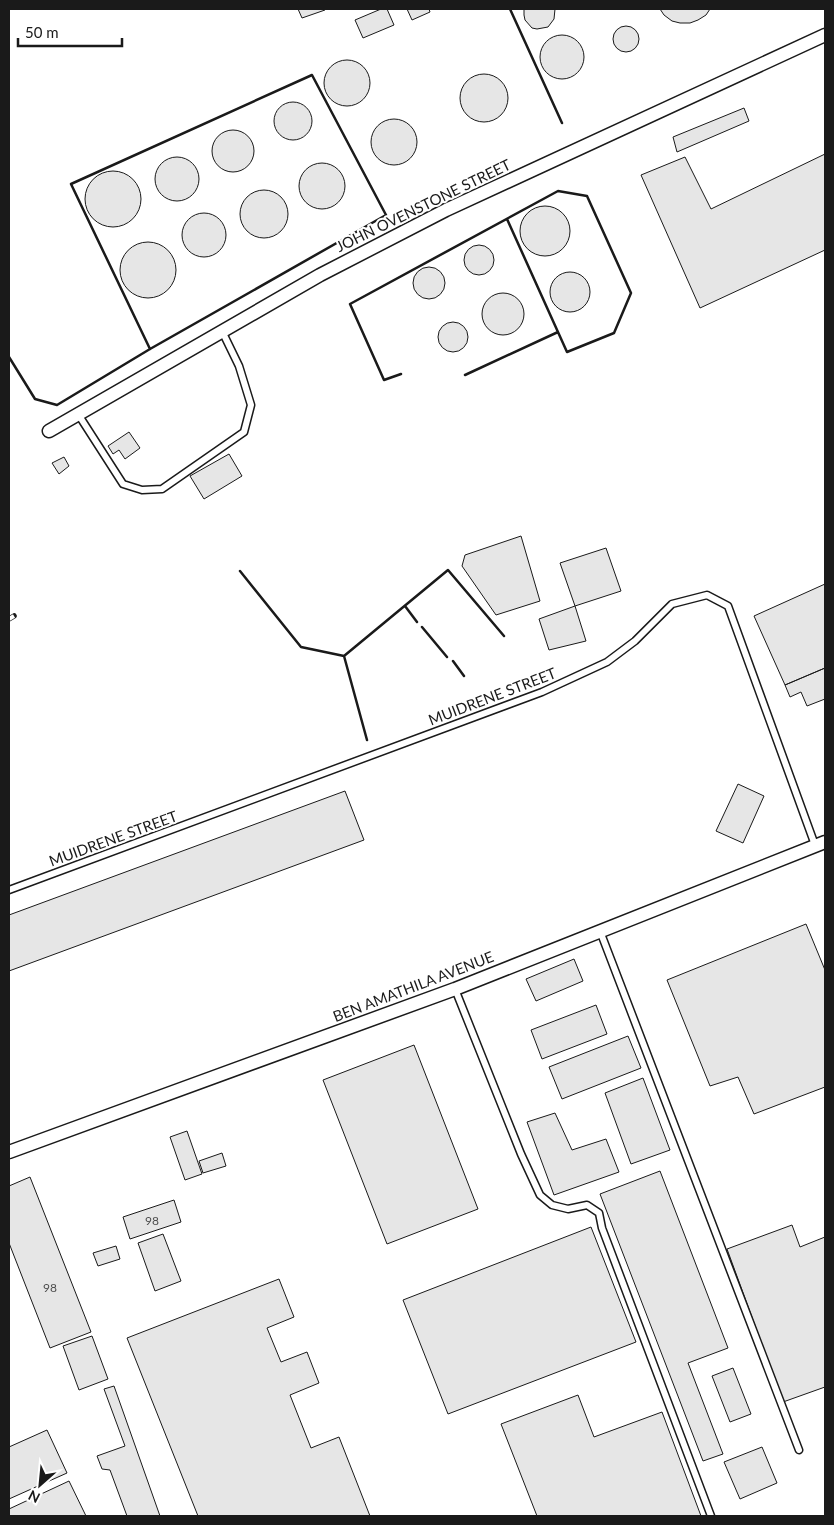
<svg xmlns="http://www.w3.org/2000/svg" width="834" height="1525" viewBox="0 0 834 1525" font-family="Lato,sans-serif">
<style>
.building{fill:#e6e6e6;stroke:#1a1a1a}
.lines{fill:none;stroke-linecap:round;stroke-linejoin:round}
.service-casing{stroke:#1a1a1a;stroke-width:9}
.minor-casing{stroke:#1a1a1a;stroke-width:15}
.service{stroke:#fff;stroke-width:6}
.minor{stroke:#fff;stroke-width:12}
.rail-casing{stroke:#1a1a1a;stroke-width:5.5}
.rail{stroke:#fff;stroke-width:4;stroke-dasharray:11;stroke-linecap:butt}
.wall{stroke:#1a1a1a;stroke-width:2.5}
.labels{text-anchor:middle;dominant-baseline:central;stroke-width:4;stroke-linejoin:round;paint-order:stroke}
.number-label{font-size:12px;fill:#4d4d4d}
.street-label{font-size:15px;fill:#1a1a1a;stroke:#fff}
</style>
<rect width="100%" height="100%" fill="#fff"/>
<path class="building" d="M298,9H324L325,10L302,18Z
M381,9H387L394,25L363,38L355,20Z
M407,9H429L430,12L412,20Z
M524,9H555L554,19L548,27L537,29L532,28L525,20L524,15Z
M660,9H710L706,15L698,20L690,23H680L672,21L664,15Z
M613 39a13 13 0 1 1 26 0a13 13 0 1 1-26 0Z
M540 57a22 22 0 1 1 44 0a22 22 0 1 1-44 0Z
M324 83a23 23 0 1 1 46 0a23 23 0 1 1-46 0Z
M460 98a24 24 0 1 1 48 0a24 24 0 1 1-48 0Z
M274 121a19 19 0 1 1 38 0a19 19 0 1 1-38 0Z
M744,108L749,121L677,152L673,137Z
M371 142a23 23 0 1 1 46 0a23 23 0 1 1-46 0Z
M212 151a21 21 0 1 1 42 0a21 21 0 1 1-42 0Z
M825,154V250L700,308L641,175L685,157L711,209Z
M155 179a22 22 0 1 1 44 0a22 22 0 1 1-44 0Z
M299 186a23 23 0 1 1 46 0a23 23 0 1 1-46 0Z
M85 199a28 28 0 1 1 56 0a28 28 0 1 1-56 0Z
M240 214a24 24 0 1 1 48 0a24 24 0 1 1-48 0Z
M520 231a25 25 0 1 1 50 0a25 25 0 1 1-50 0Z
M182 235a22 22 0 1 1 44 0a22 22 0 1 1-44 0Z
M120 270a28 28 0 1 1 56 0a28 28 0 1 1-56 0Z
M464 260a15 15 0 1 1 30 0a15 15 0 1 1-30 0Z
M413 283a16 16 0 1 1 32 0a16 16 0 1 1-32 0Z
M550 292a20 20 0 1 1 40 0a20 20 0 1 1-40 0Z
M482 314a21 21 0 1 1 42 0a21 21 0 1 1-42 0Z
M438 337a15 15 0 1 1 30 0a15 15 0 1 1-30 0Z
M129,432L140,448L125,459L119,450L113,454L108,446Z
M229,454L242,476L204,499L190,476Z
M64,457L69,466L59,474L52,463Z
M521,536L540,601L496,615L462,566L465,555Z
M606,548L621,591L575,606L560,563Z
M825,584V668L785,685L754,616Z
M575,606L586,641L549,650L539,619Z
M825,668V699L807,706L801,692L790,697L785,685Z
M738,784L764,796L743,843L716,831Z
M345,791L364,840L9,971V915Z
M806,924L825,970V1087L754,1114L738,1077L710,1086L667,980Z
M574,959L583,981L536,1001L526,979Z
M596,1005L607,1034L542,1059L531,1030Z
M628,1036L641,1068L562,1099L549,1067Z
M414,1045L478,1209L387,1244L323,1080Z
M643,1078L670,1150L631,1164L605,1093Z
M555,1113L572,1150L606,1139L619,1172L554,1195L527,1122Z
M187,1131L202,1174L185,1180L170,1137Z
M222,1153L226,1166L203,1173L199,1161Z
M660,1171L728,1348L688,1363L723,1454L703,1461L600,1194Z
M30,1177L91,1332L50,1348L9,1243V1186Z
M174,1200L181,1222L130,1239L123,1217Z
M792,1225L800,1247L825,1237V1387L783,1402L727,1249Z
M591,1227L636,1342L448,1414L403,1300Z
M163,1234L181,1281L155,1291L138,1243Z
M116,1246L120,1259L98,1266L93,1253Z
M279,1279L294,1317L267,1328L281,1362L307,1352L319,1383L290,1395L311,1448L339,1437L370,1516H198L127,1338Z
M92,1336L108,1379L79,1390L63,1346Z
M733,1368L751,1414L730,1422L712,1376Z
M114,1386L160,1516H127L110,1470L102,1469L97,1456L125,1446L104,1389Z
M578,1395L594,1437L662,1412L701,1516H537L501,1424Z
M47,1430L67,1473L9,1499V1447Z
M762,1447L777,1483L740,1499L724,1462Z
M69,1481L86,1516H9V1509Z"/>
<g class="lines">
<g class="service-casing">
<path id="service" d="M78,414L123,484L142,490L162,489L244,432L251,405L239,366L222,331
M9,890L542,692L607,662L635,641L672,604L707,595L728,606L815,845
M600,931L799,1450
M455,989L521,1154L540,1195L552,1205L568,1209L587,1205L599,1213L602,1228L711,1516"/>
</g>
<g class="minor-casing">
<path id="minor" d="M49,431L320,275L446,210L825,35
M9,1152L455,989L825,842"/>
</g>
<use href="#service" class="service"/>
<use href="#minor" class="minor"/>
<g class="rail-casing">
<path id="rail" d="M9,619L14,616"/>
</g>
<use href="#rail" class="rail"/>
<path class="wall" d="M510,9L562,123
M9,357L35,399L57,405L150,349L386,215L312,75L71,184L150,349
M401,374L384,380L350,304L558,191L587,196L631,293L614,333L567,352L507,219
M465,375L558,332
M240,571L301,647L344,656L367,740
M405,606L417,622
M422,627L447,657
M344,656L448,570L504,636
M453,661L464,676"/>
</g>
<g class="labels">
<g class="number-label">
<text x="152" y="1220">98</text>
<text x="50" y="1287">98</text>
</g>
<g class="street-label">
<text transform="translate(423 205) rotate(-26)">JOHN OVENSTONE STREET</text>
<text transform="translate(492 696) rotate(-21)">MUIDRENE STREET</text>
<text transform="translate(113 838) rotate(-20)">MUIDRENE STREET</text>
<text transform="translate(413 986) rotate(-21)">BEN AMATHILA AVENUE</text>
</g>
</g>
<rect width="834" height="1525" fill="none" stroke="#1a1a1a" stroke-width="20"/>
<g transform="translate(40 1485) rotate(207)" stroke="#ffffff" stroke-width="4" paint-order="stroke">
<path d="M0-4L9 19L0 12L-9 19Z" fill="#1a1a1a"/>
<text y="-8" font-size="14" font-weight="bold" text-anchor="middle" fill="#1a1a1a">N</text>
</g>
<path d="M18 38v8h104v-8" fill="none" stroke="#1a1a1a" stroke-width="2.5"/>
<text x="25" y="38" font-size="15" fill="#1a1a1a" stroke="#ffffff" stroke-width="4" paint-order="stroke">50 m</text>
</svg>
